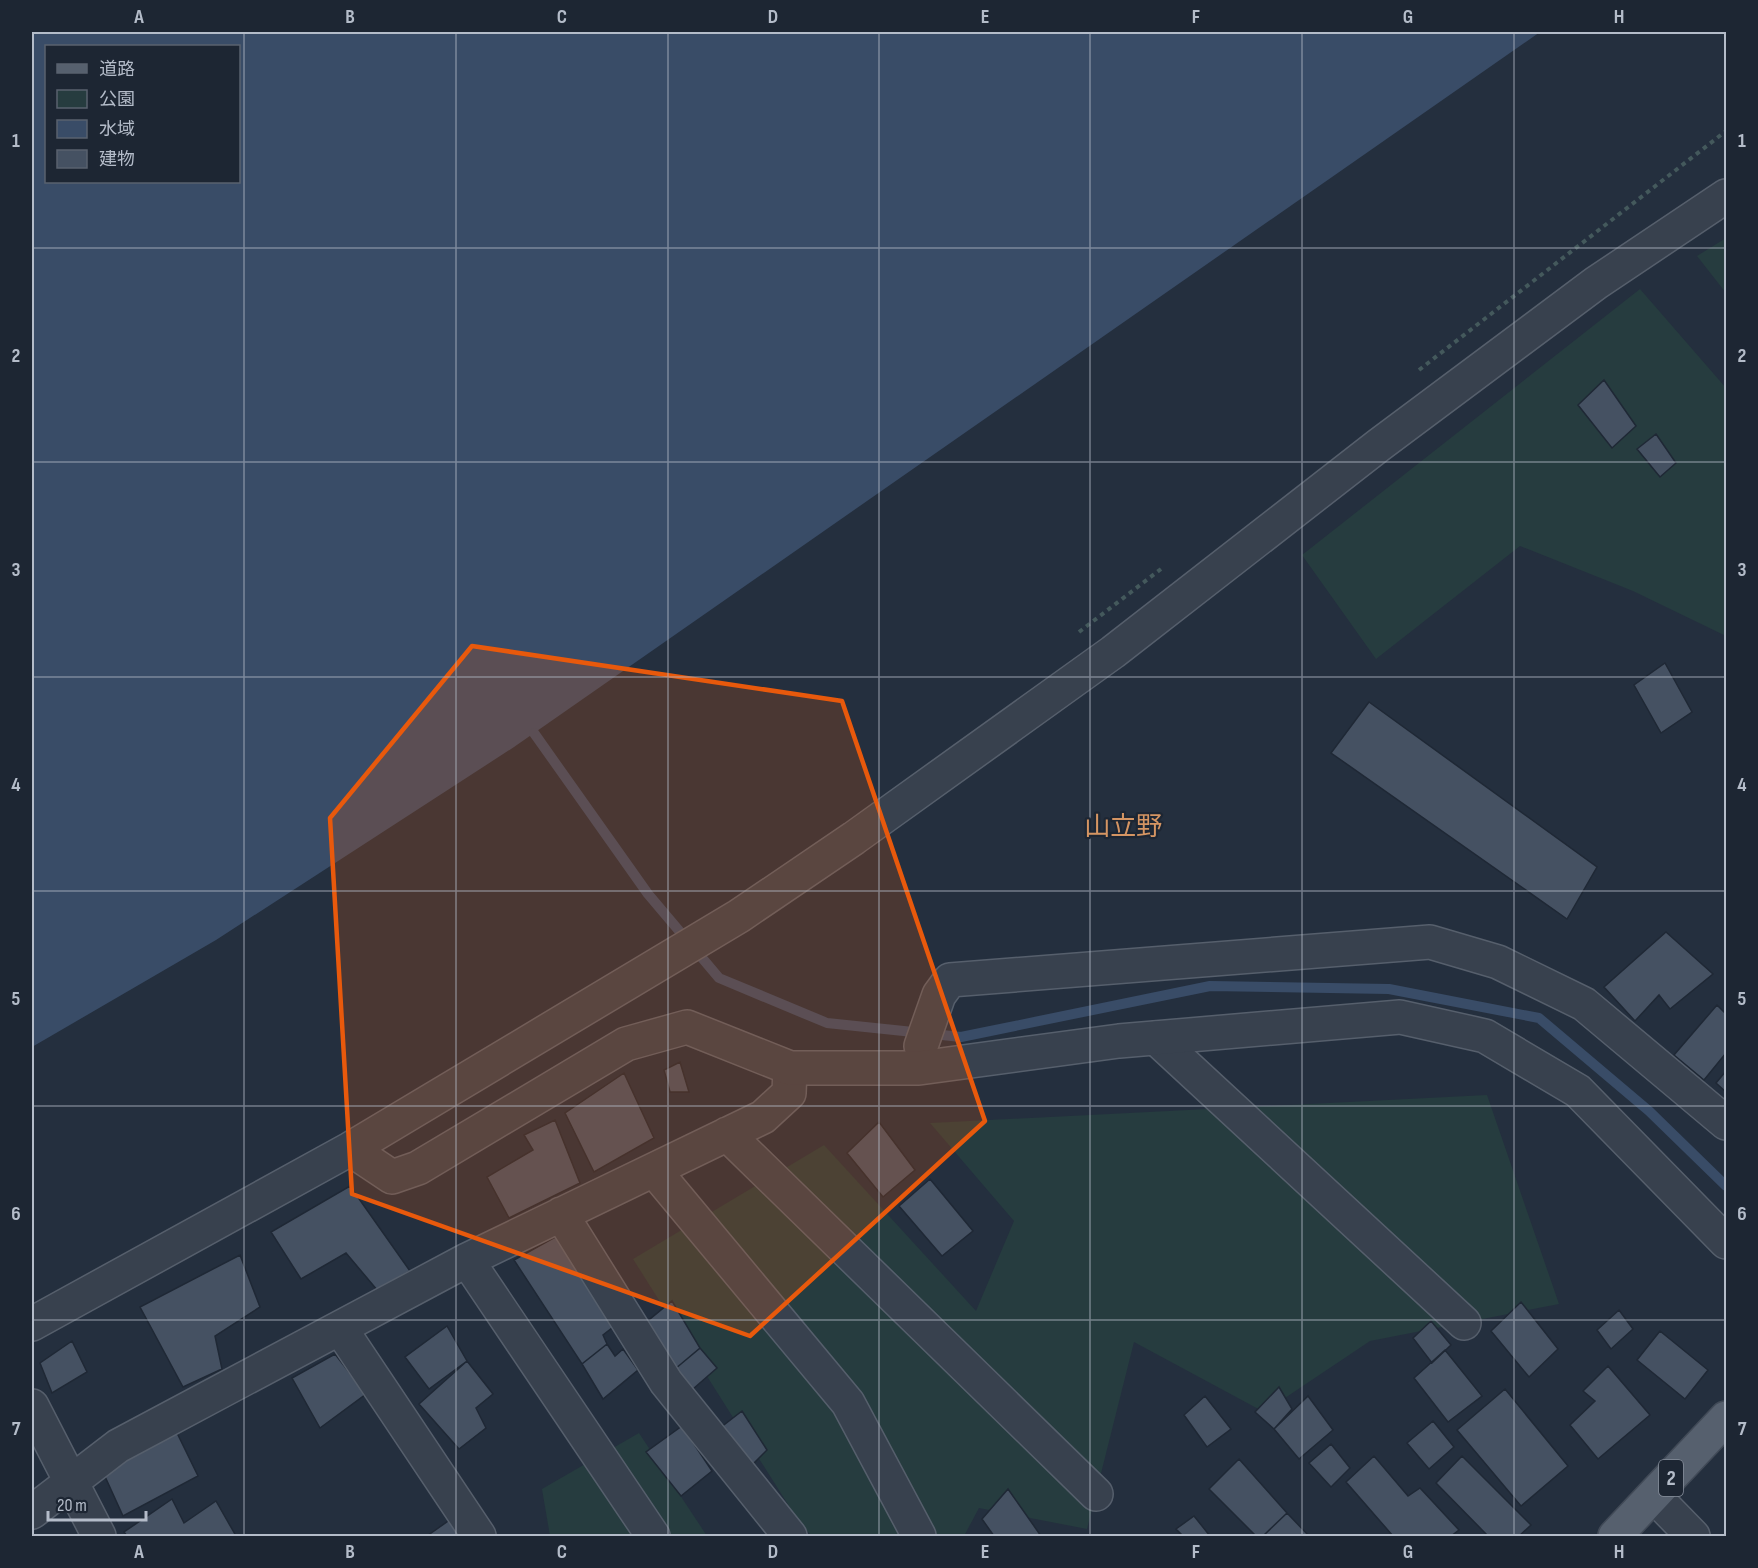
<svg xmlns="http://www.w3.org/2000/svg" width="1758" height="1568" viewBox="0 0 1758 1568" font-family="'Sofia Sans Condensed','Noto Sans JP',sans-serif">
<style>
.green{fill:#263c3f}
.water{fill:#394c67;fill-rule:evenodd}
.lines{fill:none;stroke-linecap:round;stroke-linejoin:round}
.stream{stroke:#394c67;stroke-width:10}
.building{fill:#455162;stroke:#1f2835;stroke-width:1.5}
.minor-casing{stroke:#565f6c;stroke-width:36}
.tertiary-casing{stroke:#565f6c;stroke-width:36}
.primary-casing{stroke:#414a57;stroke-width:36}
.path{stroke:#44595c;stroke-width:4;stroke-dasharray:4.5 4.5;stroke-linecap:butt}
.minor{stroke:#38414e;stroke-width:33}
.tertiary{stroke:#38414e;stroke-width:33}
.primary{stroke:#56606e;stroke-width:33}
.marked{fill:#e8590c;fill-opacity:0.2;stroke:#e8590c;stroke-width:4.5;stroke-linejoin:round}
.grid{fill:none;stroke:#b4bcc9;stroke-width:1.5;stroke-opacity:0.55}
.labels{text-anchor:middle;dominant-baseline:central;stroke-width:4.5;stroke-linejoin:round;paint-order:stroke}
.shield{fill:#1d2633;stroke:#878f9c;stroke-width:1.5}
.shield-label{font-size:21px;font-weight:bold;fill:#b4bcc9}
.quarter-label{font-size:26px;fill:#d59563;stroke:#1d2633}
.neatline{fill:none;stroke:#b4bcc9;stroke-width:2}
.grid-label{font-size:20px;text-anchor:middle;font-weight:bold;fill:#b4bcc9}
</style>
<rect width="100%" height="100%" fill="#242f3e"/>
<path class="green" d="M1726,238V293L1697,256Z
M1640,289L1726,388V636L1633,591L1520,546L1376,659L1302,555Z
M1487,1095L1559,1304L1370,1341L1264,1412L1134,1342L1087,1529L979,1508L964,1536H812L801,1525L633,1259L824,1145L976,1311L1014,1221L930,1123Z
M639,1433L707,1536H550L542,1489Z"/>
<path class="water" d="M32,32H1540L514,747L216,940L32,1047ZM46,46H238V182H46Z"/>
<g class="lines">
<path class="stream" d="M534,733L648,894L719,978L827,1023L961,1037L1210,986L1389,989L1539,1018L1649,1111L1726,1186"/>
</g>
<path class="building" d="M1604,380L1636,426L1612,448L1578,405Z
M1656,434L1676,463L1660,477L1637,449Z
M1665,663L1692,712L1661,733L1634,685Z
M1369,702L1597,867L1567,919L1331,753Z
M1666,932L1713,974L1670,1009L1659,995L1635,1021L1604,987Z
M1717,1005L1726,1014V1053L1704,1080L1674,1055Z
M680,1062L689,1092H670L664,1070Z
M1726,1071V1092L1716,1083Z
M624,1073L654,1138L594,1172L565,1113Z
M555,1120L580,1183L509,1218L487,1177L533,1150L524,1135Z
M879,1122L915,1170L883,1197L847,1153Z
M930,1179L973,1231L942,1256L899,1206Z
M350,1186L410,1271L378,1291L346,1253L301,1279L271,1232Z
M557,1236L617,1324L603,1335L607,1344L582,1364L514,1260Z
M240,1255L260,1307L215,1336L222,1369L183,1387L140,1307Z
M672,1301L700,1348L675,1369L644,1324Z
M1521,1302L1558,1349L1529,1377L1491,1331Z
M1619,1310L1633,1329L1611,1349L1597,1330Z
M1431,1321L1451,1345L1432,1363L1413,1338Z
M447,1326L467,1361L429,1389L405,1357Z
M1660,1331L1708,1370L1685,1399L1637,1360Z
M72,1341L87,1372L52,1393L40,1363Z
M607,1344L615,1356L623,1349L638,1370L603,1399L582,1364Z
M700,1348L717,1368L693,1389L675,1369Z
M1445,1350L1482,1396L1448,1422L1414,1378Z
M335,1354L366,1394L320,1428L292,1378Z
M467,1361L493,1394L476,1408L486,1428L459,1449L419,1404Z
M1608,1366L1650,1415L1598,1459L1570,1425L1595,1401L1583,1391Z
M1279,1387L1292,1409L1274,1429L1255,1412Z
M1505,1389L1568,1466L1521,1506L1457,1430Z
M1205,1396L1231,1429L1207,1447L1184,1415Z
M1308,1396L1333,1430L1299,1459L1274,1429Z
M742,1411L767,1450L750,1467L720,1428Z
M1433,1421L1454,1447L1429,1469L1407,1443Z
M682,1426L712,1471L681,1496L646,1452Z
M177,1433L198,1476L123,1516L103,1472Z
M1331,1444L1350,1468L1331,1487L1309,1463Z
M1374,1456L1408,1496L1420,1488L1459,1530L1451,1536H1393L1346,1482Z
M1462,1456L1531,1525L1519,1536H1488L1436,1483Z
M1239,1459L1287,1513L1263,1536H1256L1209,1489Z
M1008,1489L1041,1536H994L982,1519Z
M172,1499L184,1523L216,1501L236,1536H127L124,1532Z
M1287,1513L1309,1536H1263Z
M1194,1516L1210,1536H1183L1176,1529Z
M451,1519L466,1536H427Z"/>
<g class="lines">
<g class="minor-casing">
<path id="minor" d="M1156,1038L1464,1323
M921,1046L939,995L950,980L1430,942L1498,962L1584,1004L1726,1123
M727,1134L1096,1494
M654,1170L848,1403L919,1536
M561,1214L666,1382L790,1536
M467,1260L653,1536
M340,1328L479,1536
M32,1406L99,1536
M1654,1496L1693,1536
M32,1512L118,1446L467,1260L763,1117L789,1093L790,1068"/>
</g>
<g class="tertiary-casing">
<path id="tertiary" d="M350,1149L392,1177L418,1168L626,1044L687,1027L790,1068H919L1119,1041L1400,1017L1485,1036L1578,1091L1726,1242
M32,1324L350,1149L739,916L854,838L1113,652L1379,445L1596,283L1726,196"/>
</g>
<g class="primary-casing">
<path id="primary" d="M1615,1536L1726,1418"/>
</g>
<path class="path" d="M1419,370L1726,131
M1079,632L1161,569"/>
<use href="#minor" class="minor"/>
<use href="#tertiary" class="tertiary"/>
<use href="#primary" class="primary"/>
</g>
<path class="marked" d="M472,646L842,701L985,1121L750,1336L352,1194L330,818Z"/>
<path class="grid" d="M244,32V1536M456,32V1536M668,32V1536M879,32V1536M1090,32V1536M1302,32V1536M1514,32V1536M32,248H1726M32,462H1726M32,677H1726M32,891H1726M32,1106H1726M32,1320H1726"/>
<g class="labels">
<rect class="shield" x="1659" y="1460" width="24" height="36" rx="4.5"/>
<g class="shield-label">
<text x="1671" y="1478">2</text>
</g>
<g class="quarter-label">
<text x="1123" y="827">山立野</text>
</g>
</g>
<rect width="1758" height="1568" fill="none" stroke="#1d2633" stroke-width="66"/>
<rect x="45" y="45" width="195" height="138" fill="#1d2633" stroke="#59626f" stroke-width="1.5"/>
<rect x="57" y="64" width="30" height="9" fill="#56606e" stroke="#59626f" stroke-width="1.5"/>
<text x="99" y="75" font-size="18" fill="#b4bcc9">道路</text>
<rect x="57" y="90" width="30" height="18" fill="#263c3f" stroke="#59626f" stroke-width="1.5"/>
<text x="99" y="105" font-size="18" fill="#b4bcc9">公園</text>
<rect x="57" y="120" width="30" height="18" fill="#394c67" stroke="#59626f" stroke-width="1.5"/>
<text x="99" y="135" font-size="18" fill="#b4bcc9">水域</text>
<rect x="57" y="150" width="30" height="18" fill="#455162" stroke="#59626f" stroke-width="1.5"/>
<text x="99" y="165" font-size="18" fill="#b4bcc9">建物</text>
<path d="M48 1511v9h98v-9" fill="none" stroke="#b4bcc9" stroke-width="3"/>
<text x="57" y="1511" font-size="18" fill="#b4bcc9" stroke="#1d2633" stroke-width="4.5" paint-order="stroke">20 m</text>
<rect x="33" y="33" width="1692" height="1502" class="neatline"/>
<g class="grid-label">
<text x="139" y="23">A</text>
<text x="350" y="23">B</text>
<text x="562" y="23">C</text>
<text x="773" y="23">D</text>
<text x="985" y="23">E</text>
<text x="1196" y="23">F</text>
<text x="1408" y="23">G</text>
<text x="1619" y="23">H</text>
<text x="16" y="147">1</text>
<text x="1742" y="147">1</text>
<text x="16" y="362">2</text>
<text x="1742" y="362">2</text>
<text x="16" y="576">3</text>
<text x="1742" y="576">3</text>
<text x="16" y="791">4</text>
<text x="1742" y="791">4</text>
<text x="16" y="1005">5</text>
<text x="1742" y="1005">5</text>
<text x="16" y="1220">6</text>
<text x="1742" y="1220">6</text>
<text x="16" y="1435">7</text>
<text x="1742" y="1435">7</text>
<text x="139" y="1558">A</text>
<text x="350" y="1558">B</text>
<text x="562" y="1558">C</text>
<text x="773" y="1558">D</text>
<text x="985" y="1558">E</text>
<text x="1196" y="1558">F</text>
<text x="1408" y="1558">G</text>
<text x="1619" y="1558">H</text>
</g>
</svg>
